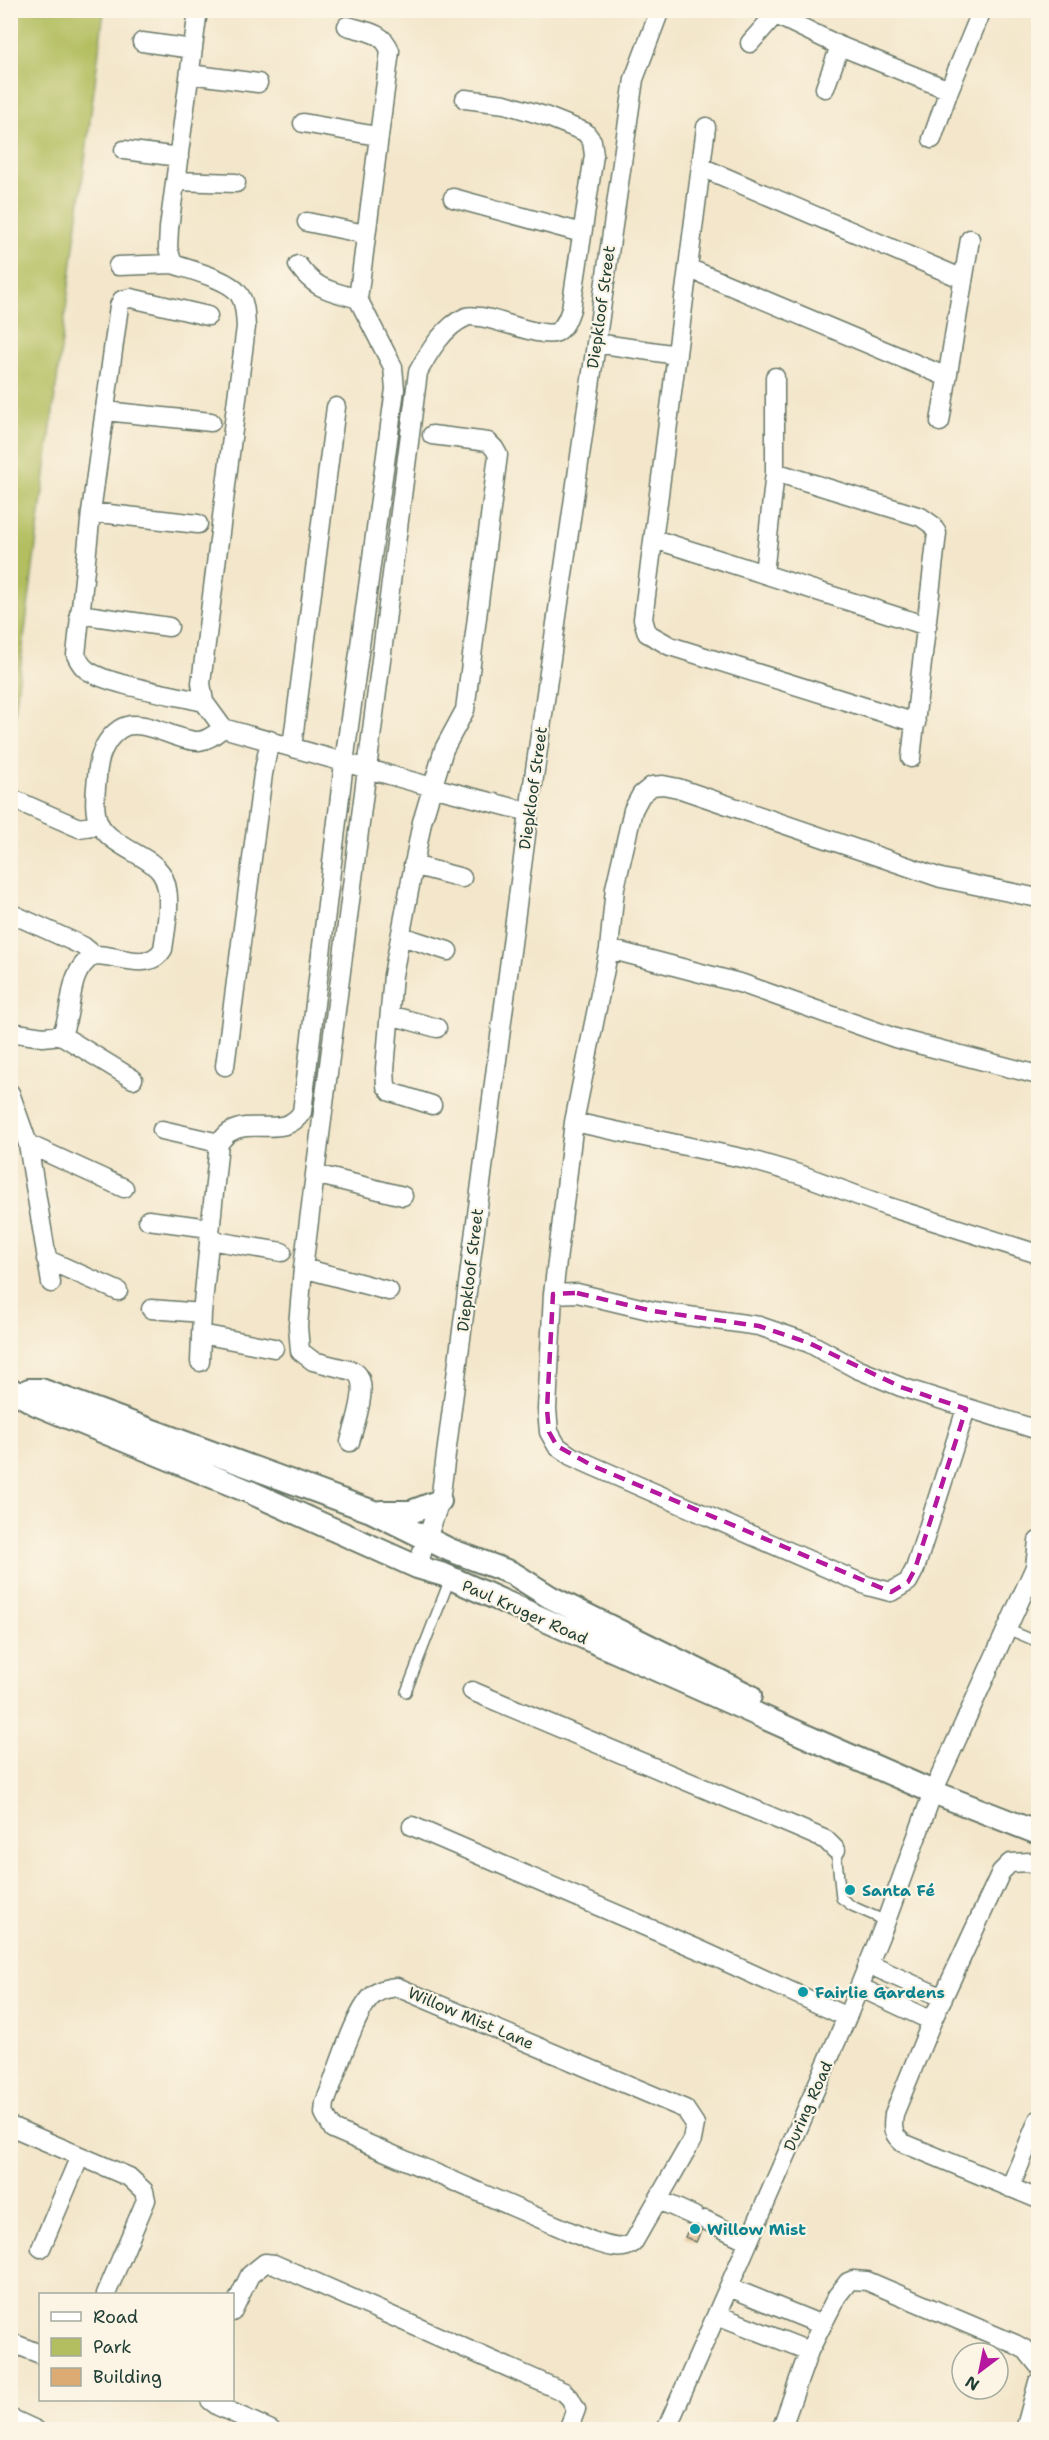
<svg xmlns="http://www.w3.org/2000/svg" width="1049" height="2440" viewBox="0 0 1049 2440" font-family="'Shantell Sans',sans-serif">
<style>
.green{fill:#b2be5f;stroke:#687e4a;stroke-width:1.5}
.building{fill:#dcab73}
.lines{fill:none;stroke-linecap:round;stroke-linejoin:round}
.service-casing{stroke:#697868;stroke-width:12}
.minor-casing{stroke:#697868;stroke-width:21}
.tertiary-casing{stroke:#697868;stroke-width:26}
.service{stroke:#fff;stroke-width:9}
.minor{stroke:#fff;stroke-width:18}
.tertiary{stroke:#fff;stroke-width:22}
.marked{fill:none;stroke:#b5179e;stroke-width:4.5;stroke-dasharray:12 8;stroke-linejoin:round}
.culture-dot{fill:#0f9aa8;stroke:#fcf5e5;stroke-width:2}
.labels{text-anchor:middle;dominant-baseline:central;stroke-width:4.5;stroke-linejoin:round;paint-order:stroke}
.street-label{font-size:16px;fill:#1f3d34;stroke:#fcf5e5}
.culture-label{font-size:16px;font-weight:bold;fill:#0d838f;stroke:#fcf5e5;text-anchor:start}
</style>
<rect width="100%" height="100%" fill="#fcf5e5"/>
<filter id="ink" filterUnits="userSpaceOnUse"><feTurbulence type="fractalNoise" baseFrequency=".0167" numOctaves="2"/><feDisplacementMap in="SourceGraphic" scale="12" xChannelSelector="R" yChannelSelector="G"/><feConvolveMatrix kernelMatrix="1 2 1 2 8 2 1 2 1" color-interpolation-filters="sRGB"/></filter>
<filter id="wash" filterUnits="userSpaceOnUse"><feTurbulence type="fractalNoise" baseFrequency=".008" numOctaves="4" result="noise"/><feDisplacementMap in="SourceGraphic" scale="24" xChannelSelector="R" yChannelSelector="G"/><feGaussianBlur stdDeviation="1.35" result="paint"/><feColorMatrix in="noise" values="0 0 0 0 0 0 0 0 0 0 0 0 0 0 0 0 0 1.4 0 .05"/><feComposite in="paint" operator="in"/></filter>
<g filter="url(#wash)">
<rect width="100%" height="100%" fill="#f3e6ca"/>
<path class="green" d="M11,10L104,11L11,741L10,11Z"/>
<g id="blocks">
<path class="building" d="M698,2208L709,2212L696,2242L685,2237Z"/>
</g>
</g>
<g filter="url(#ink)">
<use href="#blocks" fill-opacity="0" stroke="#697868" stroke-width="1.5"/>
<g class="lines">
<g class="service-casing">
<path id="service" d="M1007,1629L1038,1642
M406,1692L450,1579
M836,1850L841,1898L852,1906L886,1921"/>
</g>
<g class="minor-casing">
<path id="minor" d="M198,10L169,228L168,248L173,264C190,270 229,279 239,294C246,304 245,316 246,327L201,683L204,702L223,728L432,787L529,812
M776,15L840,46L949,90
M347,26C364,31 384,32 390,51L358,299
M142,42L193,49
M750,43L779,10
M190,74L258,83
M825,88L840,46
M303,123L377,136
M706,127L643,619L647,633L670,646L916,723
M932,139L949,90L982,10
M124,150L179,157
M701,167L963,279
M176,181L236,183
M453,198L582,233
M307,222L365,234
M118,266L173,264
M688,268L947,377
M596,343L677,355
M105,411L211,422
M940,422L970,239
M432,435L488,442L494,448L498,455L465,710L444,749L422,822L393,975L385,1069L386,1086L391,1092L432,1105
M775,472L921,517L931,524L937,533L911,758
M91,512L198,524
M654,539L927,626
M764,574L775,472V377
M79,614L169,627
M204,702C175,695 108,685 87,670C81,666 79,661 76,655L91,512L119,306L122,300L131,298L208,316
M292,747L336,407
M15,800L79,828L98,825
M413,865L462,878
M10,913L83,946L94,955
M401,936L448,951
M609,949L743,984L895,1038L1038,1075
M390,1015L437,1028
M10,1032L43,1037L61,1035C76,1007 64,975 94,955C116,954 149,973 163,949C166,927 174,892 161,873C154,863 145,859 135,853C95,830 92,823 97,777C98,758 104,740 120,729C140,715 177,742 199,741C209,740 216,733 223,728
M61,1035L133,1079
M225,1066L263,774L270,740
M10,1093L28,1144L51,1283
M574,1122L751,1160L802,1175L886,1206L1038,1254
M162,1130L219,1143
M28,1144L124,1188
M315,1174L303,1268L389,1291
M403,1196L315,1174L418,372C429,352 444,326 466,317C470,315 476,317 480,317C499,319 543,339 557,332C565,327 568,318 571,309L594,155L592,141L585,132L545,116L505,104L465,99
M148,1220L210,1228
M209,1240L282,1252
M46,1259L118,1291
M303,1268L298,1326L300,1351L313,1361L353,1371C372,1380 354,1426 350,1442
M553,1294L577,1293L653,1311L759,1326L809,1343L857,1369L901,1387L1038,1430
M151,1309L202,1313
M201,1334L274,1348
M200,1362L202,1313L219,1143C222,1140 226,1134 230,1132C253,1118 285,1139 302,1112L344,763L395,389L393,367L358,299C329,290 316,290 298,265
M966,1409L915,1569L908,1582L891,1592L868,1586L593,1466L571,1456L557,1446L549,1432L547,1409L553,1294L574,1122L609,949L615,888L633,810L641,795L652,786L663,785L678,788L941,878L1038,898
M417,1567L440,1501L529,812L634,79L660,10
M1035,1567L1038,1541
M472,1691L796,1827L826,1840L836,1850
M412,1826L700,1950L847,2017
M1038,1866L1030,1862L1010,1863L1001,1872L932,2021L894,2114C892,2128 892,2134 903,2143L1038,2199
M868,1964L943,1998
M397,1987L685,2109L695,2124L692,2140L633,2243C620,2252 606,2245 592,2241L333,2129L324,2113L325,2103C335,2079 356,2006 375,1994C381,1989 389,1988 397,1987Z
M859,1987L932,2021
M10,2126L129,2177L144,2191L146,2200L106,2294
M1010,2188L1038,2120
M659,2200L694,2216
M705,2220L748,2241
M41,2248L80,2156
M729,2287L822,2325
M232,2312L250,2275L265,2263L274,2264L564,2392L570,2398L576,2409L568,2430
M717,2315L809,2351
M10,2342L40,2354
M210,2400L218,2406L271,2430
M10,2418L36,2430
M666,2430L847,2017L886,1921L933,1792L1035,1567L1038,1564
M781,2430L809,2351L837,2296L848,2282L853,2280L867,2281L1015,2344L1026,2350L1038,2365
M1025,2430L1038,2382"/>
</g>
<g class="tertiary-casing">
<path id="tertiary" d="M10,1389L36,1404L250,1492L417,1567L444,1575L837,1750L933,1792L1038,1833
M29,1390H41L371,1511L450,1550L512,1573L550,1597L750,1696
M381,1512H411L440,1501"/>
</g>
<use href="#service" class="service"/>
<use href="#minor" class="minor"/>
<use href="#tertiary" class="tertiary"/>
</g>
</g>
<path class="marked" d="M577,1293L653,1311L759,1326L809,1343L901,1387L966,1409L915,1569L908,1582L891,1592L593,1466L557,1446L549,1432L547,1409L553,1294Z"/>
<g class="culture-dot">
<circle cx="850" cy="1890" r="6"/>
<circle cx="803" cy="1992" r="6"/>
<circle cx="695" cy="2229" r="6"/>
</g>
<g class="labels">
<g class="street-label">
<text transform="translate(601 307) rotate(-82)">Diepkloof Street</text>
<text transform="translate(533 788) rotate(-82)">Diepkloof Street</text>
<text transform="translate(470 1270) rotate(-83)">Diepkloof Street</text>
<text transform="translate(525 1612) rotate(24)">Paul Kruger Road</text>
<text transform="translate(471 2018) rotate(23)">Willow Mist Lane</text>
<text transform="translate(808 2106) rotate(-66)">During Road</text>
</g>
<g class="culture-label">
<text x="862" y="1890">Santa Fé</text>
<text x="815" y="1992">Fairlie Gardens</text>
<text x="707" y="2229">Willow Mist</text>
</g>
</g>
<rect width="1049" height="2440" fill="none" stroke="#fcf5e5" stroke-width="36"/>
<rect x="39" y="2293" width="195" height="108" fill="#fcf5e5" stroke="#a4ab9e" stroke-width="1.5"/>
<rect x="51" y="2312" width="30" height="9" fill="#ffffff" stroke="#a4ab9e" stroke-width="1.5"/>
<text x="93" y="2323" font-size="18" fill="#1f3d34">Road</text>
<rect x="51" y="2338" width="30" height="18" fill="#b2be5f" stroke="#a4ab9e" stroke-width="1.5"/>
<text x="93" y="2353" font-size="18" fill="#1f3d34">Park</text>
<rect x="51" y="2368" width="30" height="18" fill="#dcab73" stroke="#a4ab9e" stroke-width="1.5"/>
<text x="93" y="2383" font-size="18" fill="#1f3d34">Building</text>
<g transform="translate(980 2371) rotate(212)"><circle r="28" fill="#fcf5e5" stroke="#a4ab9e" stroke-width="1.5"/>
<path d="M0-4.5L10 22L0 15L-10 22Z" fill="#b5179e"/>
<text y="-9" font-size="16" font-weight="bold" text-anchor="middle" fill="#1f3d34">N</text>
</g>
</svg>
